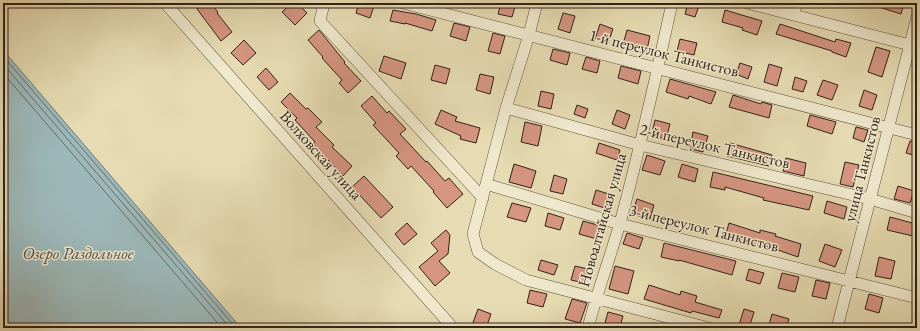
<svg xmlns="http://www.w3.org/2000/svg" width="920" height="331" viewBox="0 0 920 331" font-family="'EB Garamond',serif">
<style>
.water{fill:#9cb8b9;stroke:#727c79}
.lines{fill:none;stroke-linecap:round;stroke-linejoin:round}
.shore{stroke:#676c69;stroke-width:1}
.building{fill:#d59581;stroke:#322119}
.minor-casing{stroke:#5f503f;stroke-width:12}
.minor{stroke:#efe8cd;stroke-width:11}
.labels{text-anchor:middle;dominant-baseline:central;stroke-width:3;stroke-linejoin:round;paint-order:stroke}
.street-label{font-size:16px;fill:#322119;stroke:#efe8cd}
.water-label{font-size:17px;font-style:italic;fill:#524e49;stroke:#efe8cd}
</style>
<rect width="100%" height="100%" fill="#e6dbb2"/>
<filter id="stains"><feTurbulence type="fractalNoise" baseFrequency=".005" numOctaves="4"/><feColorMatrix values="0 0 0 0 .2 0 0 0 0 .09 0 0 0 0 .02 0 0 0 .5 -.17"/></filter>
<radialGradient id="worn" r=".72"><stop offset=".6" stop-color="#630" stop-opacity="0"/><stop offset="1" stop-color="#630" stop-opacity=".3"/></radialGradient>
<path class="water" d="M3,50L241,328H3Z"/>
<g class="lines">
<path class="shore" d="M3,56L236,328
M3,64L230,328
M3,73L222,328"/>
</g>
<path class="building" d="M204,3H210L218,12L217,13L232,32L221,41L197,9Z
M292,3H297L307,13L295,25L282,12Z
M359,3H375L370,18L356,13Z
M501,3H516L512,17L498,14Z
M688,3H700L695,17L685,14Z
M872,3H904L901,14L872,5Z
M393,10L416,14L436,20L432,31L405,23V24L390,21Z
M725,10L762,21L757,35L742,30L743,28L722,22Z
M563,13L575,16L570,33L558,29Z
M454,23L470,27L466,41L450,36Z
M600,24L613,29L608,43L595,39Z
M780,24L835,42L836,39L851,43L846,57L832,52V51L776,34Z
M319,30L345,62L344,63L361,81L348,93L339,83L342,80L322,58L323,57L308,40Z
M627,30L650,36L646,54L622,48Z
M493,33L505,36L500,54L488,51Z
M680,39L697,43L694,55L677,51Z
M244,40L256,53L243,65L231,53Z
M876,47L890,51L882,77L868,72Z
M553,49L570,53L567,65L550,60Z
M384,56L406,63L401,79L379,71Z
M586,57L600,61L597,73L582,69Z
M740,63L752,67L748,79L736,74Z
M769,64L782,68L777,86L764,82Z
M435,65L450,69L446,84L431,80Z
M621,66L641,71L638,84L618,78Z
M266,68L278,82L269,90L257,77Z
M480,74L494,77L490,94L476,90Z
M795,77L807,81L803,92L792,89Z
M670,79L716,92L711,104L689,96L688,99L666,92Z
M823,80L838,85L832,100L817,95Z
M864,90L877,95L872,110L859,106Z
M541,91L554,94L551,109L538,106Z
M290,93L306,109L308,108L322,122L316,127L334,145L332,147L352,166L343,176L313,144L315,142L295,120L297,118L281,102Z
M733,95L761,104L762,102L772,105L769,118L729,107Z
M372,96L387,113L389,111L406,129L400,134L426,162L427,161L445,181L449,178L463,194L447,208L433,192L434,191L411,166L408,169L396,156L399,153L373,125L376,123L361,106Z
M577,105L588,109L585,118L574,114Z
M441,110L457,117L455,121L480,128L476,143L460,139L461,136L435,124Z
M617,110L630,115L625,129L612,124Z
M810,115L836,122L832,134L807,126Z
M655,120L670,124L666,139L651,136Z
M525,122L542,126L538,146L521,142Z
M856,127L868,130L864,142L853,138Z
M693,132L708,136L703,152L690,149Z
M910,141L917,143V156L906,153Z
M599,143L620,150L617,160L596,153Z
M730,143L772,155L769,166L727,156Z
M647,155L665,161L660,175L642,170Z
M786,158L806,163L804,176L783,171Z
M845,162L859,165L853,187L840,184Z
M514,164L536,171L531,188L509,182Z
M682,164L698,169L695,182L678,177Z
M713,172L813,196L809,210L763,200L764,198L725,187V190L710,187Z
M554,175L567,179L563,194L550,191Z
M364,176L393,207L381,218L352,187Z
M898,186L914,191L910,203L894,199Z
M596,190L612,195L608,209L592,204Z
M637,199L654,205L650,219L632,214Z
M827,201L847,207L844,219L824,213Z
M512,203L531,208L526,222L507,217Z
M548,213L564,218L560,230L545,226Z
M890,217L916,224L913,236L887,230Z
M583,221L601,226L597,239L579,234Z
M407,223L417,234L404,245L395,234Z
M729,223L760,233V230L776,234L775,236L801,244L798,257L772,248L744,243L725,237Z
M446,230L450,235L448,254L439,261L450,273L435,286L419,267L438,251L431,243Z
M627,233L643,238L639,249L623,244Z
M664,243L736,261L732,275L679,260V261L661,257Z
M825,244L842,250L835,267L819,261Z
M879,257L895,261L891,279L875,276Z
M541,260L558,265L554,275L538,270Z
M575,266L588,269L584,283L571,280Z
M615,266L634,271L628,294L609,289Z
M749,269L764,273L760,284L746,280Z
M782,273L799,277L795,292L778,288Z
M816,280L830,283L826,299L812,296Z
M649,285L680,295L681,291L697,296L695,302L722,310L719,318L692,311L691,313L644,299Z
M530,290L547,294L543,307L527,303Z
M869,294L883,298L879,313L865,309Z
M572,299L587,303L580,323L565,319Z
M478,309L491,314L486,328H471Z
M744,309L754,312L749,328L739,325Z
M608,312L623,316L620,327L605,323Z
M772,314L789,319L786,328H768Z"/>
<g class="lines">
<g class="minor-casing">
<path id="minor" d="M165,3L453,328
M324,3L320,21L483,198
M403,3L917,135
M537,3L529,35L506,108L473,234L478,252L495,264L526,280L709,328
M747,3L910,45H917
M793,15L797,3
M506,108L640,145L870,199L917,213
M486,184L620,224L917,298
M588,328C597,292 610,258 620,223C640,150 656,76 672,3
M837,328L917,17"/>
</g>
<use href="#minor" class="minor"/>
</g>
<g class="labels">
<g class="street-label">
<text transform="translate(664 53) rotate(14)">1-й переулок Танкистов</text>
<text transform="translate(715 146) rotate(13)">2-й переулок Танкистов</text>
<text transform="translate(321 155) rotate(48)">Волховская улица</text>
<text transform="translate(862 169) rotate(-76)">улица Танкистов</text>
<text transform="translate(602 220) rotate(-74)">Новоалтайская улица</text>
<text transform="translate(704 228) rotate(14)">3-й переулок Танкистов</text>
</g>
<g class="water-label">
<text x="78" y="253">Озеро Раздольное</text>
</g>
</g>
<rect width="920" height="331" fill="none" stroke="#e6dbb2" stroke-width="16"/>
<rect x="4" y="4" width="912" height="323" fill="none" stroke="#322119" stroke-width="2"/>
<rect x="8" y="8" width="904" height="315" fill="none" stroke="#322119"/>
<rect width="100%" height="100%" filter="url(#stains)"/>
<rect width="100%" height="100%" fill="url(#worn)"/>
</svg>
